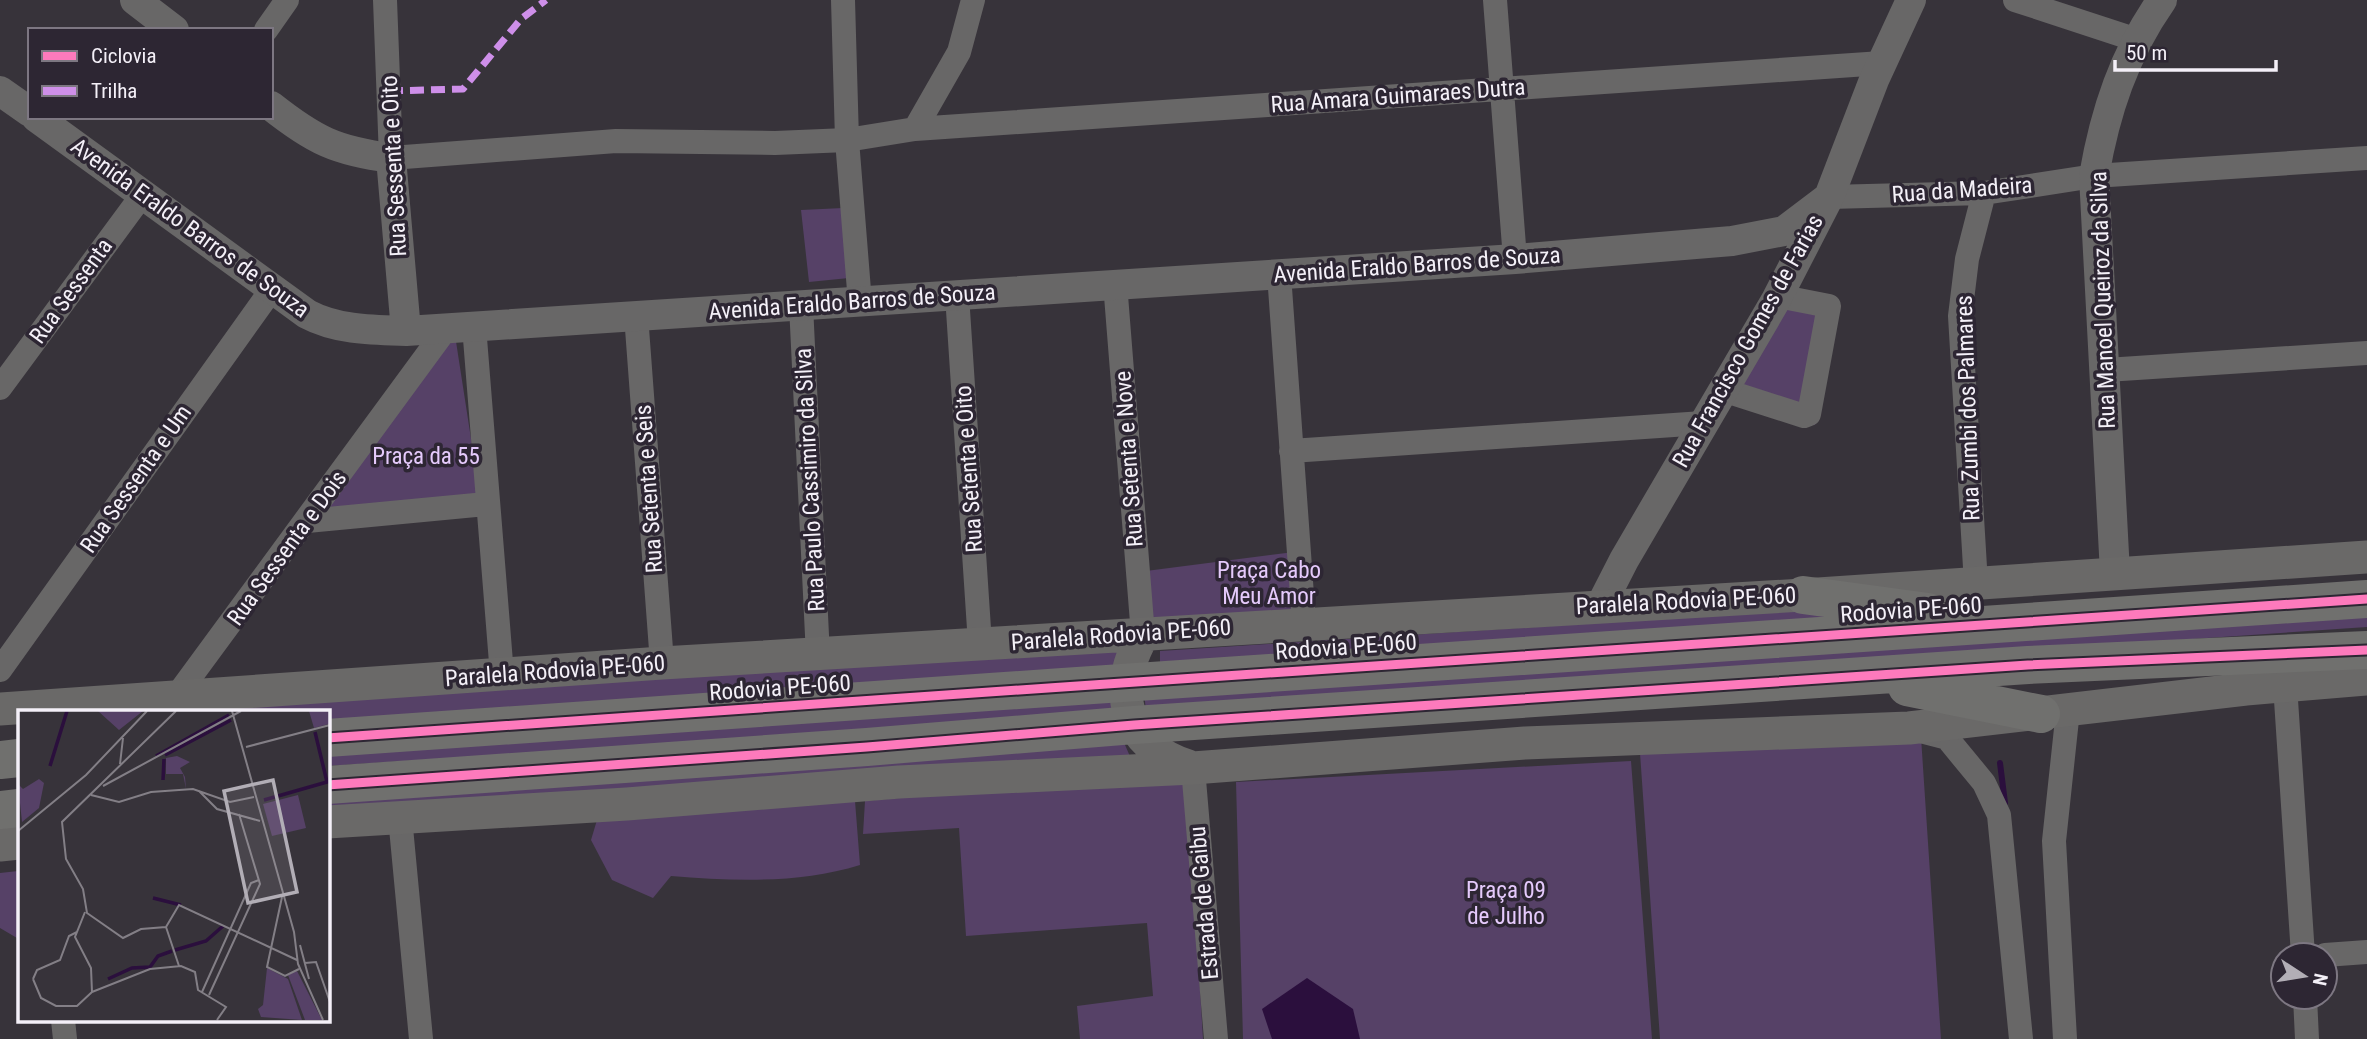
<svg xmlns="http://www.w3.org/2000/svg" width="2367" height="1039" viewBox="0 0 2367 1039" font-family="'Roboto Condensed',sans-serif">
<style>
.green{fill:#564167}
.water{fill:#2b0f3d}
.lines{fill:none;stroke-linecap:round;stroke-linejoin:round}
.stream{stroke:#2b0f3d;stroke-width:6}
.minor{stroke:#686767;stroke-width:24}
.tertiary{stroke:#686767;stroke-width:30}
.secondary{stroke:#6a6968;stroke-width:33}
.trunk{stroke:#70706e;stroke-width:38}
.quiet{stroke:#ce8fe9;stroke-width:7;stroke-dasharray:14 7;stroke-linecap:butt}
.cycleway-casing{stroke:#2d2633;stroke-width:13}
.cycleway{stroke:#fd7abc;stroke-width:9}
.labels{text-anchor:middle;dominant-baseline:central;stroke-width:7;stroke-linejoin:round;paint-order:stroke}
.street-label{font-size:23px;fill:#f4f0f8;stroke:#2d2633}
.park-label{font-size:23px;fill:#e5cafc;stroke:#2d2633}
.inset-river{fill:none;stroke:#2b0f3d;stroke-width:3.5}
.inset-road{fill:none;stroke:#837f86;stroke-width:2}
.view{fill:#b2aeb6;fill-opacity:0.15;stroke:#b2aeb6;stroke-width:3.5}
.inset-edge{fill:none;stroke:#f4f0f8;stroke-width:3.5}
</style>
<rect width="100%" height="100%" fill="#37333a"/>
<path class="green" d="M843,208L849,278L809,282L801,210Z
M1793,295L1832,303L1815,425L1765,415L1731,403Z
M455,335L480,497L321,515Z
M1294,552L1301,609L1149,620L1146,571Z
M2367,606V627L1146,711L1144,692Z
M1800,610L1909,617L1160,669V651Z
M1138,642L1112,669L327,722V712H35Z
M1115,691L1121,715L327,766V746Z
M1921,737L1941,1039H1660L1640,753Z
M1122,738L1132,761L327,811V791Z
M1631,761L1652,1039H1243L1236,782Z
M1187,773L1203,1039H1080L1077,1006L1153,996L1147,923L966,936L959,828L863,834L865,801Z
M855,801L860,865C799,884 734,881 671,876L653,898L612,880L591,840L597,820Z
M18,871L19,876V959L17,938L0,928V873Z"/>
<path class="water" d="M1307,978L1353,1009L1360,1039H1272L1262,1009Z"/>
<g class="lines">
<path class="stream" d="M2000,763L2005,803"/>
<path class="minor" d="M385,0L391,158L616,141L775,143L847,140L915,129L1882,63
M843,0L847,140L860,303
M1495,0L1515,259
M2015,0L2137,40
M266,30L287,0
M915,129L959,52L973,0
M1829,197L1984,193L2094,176L2367,158
M1279,274L1304,623
M1115,283L1143,635
M957,295L980,644
M801,305L818,656
M636,315L662,663
M474,326L502,675
M2106,370L2367,353
M0,388L143,194
M1723,390L1804,416L1809,414L1829,306L1778,296
M1291,451L1703,423
M307,521L486,504
M1976,584L1960,316L1967,259L1984,193
M0,670L272,289
M2285,685L2303,955
M175,698L446,329
M1920,731L1947,738L1984,783L1999,815L2021,1039
M1193,768L1216,1039
M400,817L421,1039
M2325,955L2367,952
M2305,997L2307,1039
M63,1020L65,1039
M2065,1039L2054,841L2068,710"/>
<path class="tertiary" d="M135,0L174,30
M0,91L30,112
M271,106C314,140 336,151 391,158L406,331
M36,117L307,314C337,330 372,330 406,331L1515,259L1732,241L1784,231L1829,197
M2115,573L2094,176C2105,112 2124,54 2162,0
M1601,605L1624,560L1776,300L1829,197L1874,80L1911,0"/>
<path class="secondary" d="M1143,635C1111,691 1124,745 1188,766
M0,709L662,663L1803,595L2367,557
M327,822L627,804L899,782L1193,768L1525,743L1909,728L2246,689L2367,679
M0,845L19,843"/>
<path class="trunk" d="M1803,595L1928,612
M1907,687L2041,714
M327,738C1007,692 1687,641 2367,599
M0,760L19,758
M327,785L867,747L1134,725L2028,665L2367,650
M0,810L19,808"/>
<path class="quiet" d="M389,91L463,89L521,19L546,0"/>
<g class="cycleway-casing">
<path id="cycleway" d="M327,738C1007,692 1687,641 2367,599
M327,785L867,747L1134,725L2028,665L2367,650"/>
</g>
<use href="#cycleway" class="cycleway"/>
</g>
<g class="labels">
<g class="street-label">
<text transform="translate(1398 96) rotate(-4)">Rua Amara Guimaraes Dutra</text>
<text transform="translate(394 166) rotate(-93)">Rua Sessenta e Oito</text>
<text transform="translate(1962 190) rotate(-4)">Rua da Madeira</text>
<text transform="translate(190 228) rotate(36)">Avenida Eraldo Barros de Souza</text>
<text transform="translate(1417 265) rotate(-4)">Avenida Eraldo Barros de Souza</text>
<text transform="translate(71 291) rotate(-54)">Rua Sessenta</text>
<text transform="translate(2103 300) rotate(-92)">Rua Manoel Queiroz da Silva</text>
<text transform="translate(852 302) rotate(-4)">Avenida Eraldo Barros de Souza</text>
<text transform="translate(1748 341) rotate(-61)">Rua Francisco Gomes de Farias</text>
<text transform="translate(1968 408) rotate(-92)">Rua Zumbi dos Palmares</text>
<text transform="translate(1129 459) rotate(-94)">Rua Setenta e Nove</text>
<text transform="translate(969 469) rotate(-94)">Rua Setenta e Oito</text>
<text transform="translate(136 479) rotate(-55)">Rua Sessenta e Um</text>
<text transform="translate(810 480) rotate(-93)">Rua Paulo Cassimiro da Silva</text>
<text transform="translate(649 489) rotate(-94)">Rua Setenta e Seis</text>
<text transform="translate(287 548) rotate(-54)">Rua Sessenta e Dois</text>
<text transform="translate(1686 601) rotate(-3)">Paralela Rodovia PE-060</text>
<text transform="translate(1911 610) rotate(-4)">Rodovia PE-060</text>
<text transform="translate(1121 635) rotate(-4)">Paralela Rodovia PE-060</text>
<text transform="translate(1346 647) rotate(-4)">Rodovia PE-060</text>
<text transform="translate(555 671) rotate(-4)">Paralela Rodovia PE-060</text>
<text transform="translate(780 688) rotate(-4)">Rodovia PE-060</text>
<text transform="translate(1204 903) rotate(-95)">Estrada de Gaibu</text>
</g>
<g class="park-label">
<text x="426" y="456">Praça da 55</text>
<text x="1269" y="570">Praça Cabo<tspan x="1269" dy="26">Meu Amor</tspan></text>
<text x="1506" y="890">Praça 09<tspan x="1506" dy="26">de Julho</tspan></text>
</g>
</g>
<g transform="translate(18 710)">
<rect width="312" height="312" fill="#37333a"/>
<path d="M80,1H125L101,20ZM291,1H311V14L296,18ZM159,46L172,52L162,58L167,67L168,79L165,64H148V48ZM21,69L26,73L21,98L4,112L0,74L5,79ZM280,85L288,118L254,126L245,94ZM249,258L270,269L284,310L243,307L240,299L245,295ZM279,261L304,310H287L270,265Z" fill="#564167"/>
<path class="inset-river" d="M147,45L213,10M138,46L211,5M32,56L49,1M145,70L146,49M246,90L309,72L297,22M135,188L163,195M157,240L188,231L205,216M90,269L114,258L132,257L140,246L154,241"/>
<path class="inset-road" d="M214,1L276,222L280,254L305,310M228,37L312,15M102,54L105,28M85,76L223,1M181,81L199,99L242,111M73,85L101,92L133,82L175,79L212,92L236,87M0,121L68,65L129,1M264,187L249,257L267,266L281,259M67,202L57,227L73,258L74,282L132,259L163,256L177,262L180,280L208,297L199,310M148,217L123,219L105,228L69,203L65,179L48,149L44,112L158,1M148,217L161,195L279,250M148,217L161,256M282,235L291,269M287,253L298,252L312,292M15,269L23,288L38,296H59L74,282M15,269L19,260L42,250L51,226L59,222M184,282L233,173L241,170M191,285L242,174L221,104"/>
<path class="view" d="M255,70L279,182L230,193L206,81Z"/>
<rect width="312" height="312" class="inset-edge"/>
</g>
<rect x="28" y="28" width="245" height="91" fill="#2d2633" stroke="#7d7782" stroke-width="2"/>
<rect x="42" y="51" width="35" height="10" fill="#fd7abc" stroke="#7d7782" stroke-width="2"/>
<text x="91" y="63" font-size="21" fill="#f4f0f8">Ciclovia</text>
<rect x="42" y="86" width="35" height="10" fill="#ce8fe9" stroke="#7d7782" stroke-width="2"/>
<text x="91" y="98" font-size="21" fill="#f4f0f8">Trilha</text>
<g transform="translate(2304 976) rotate(102)"><circle r="33" fill="#2d2633" stroke="#7d7782" stroke-width="2"/>
<path d="M0-5L12 26L0 18L-12 26Z" fill="#b2aeb6"/>
<text y="-10" font-size="19" font-weight="bold" text-anchor="middle" fill="#f4f0f8">N</text>
</g>
<path d="M2115 60v10h161v-10" fill="none" stroke="#f4f0f8" stroke-width="3.5"/>
<text x="2126" y="60" font-size="21" fill="#f4f0f8" stroke="#2d2633" stroke-width="5" paint-order="stroke">50 m</text>
</svg>
